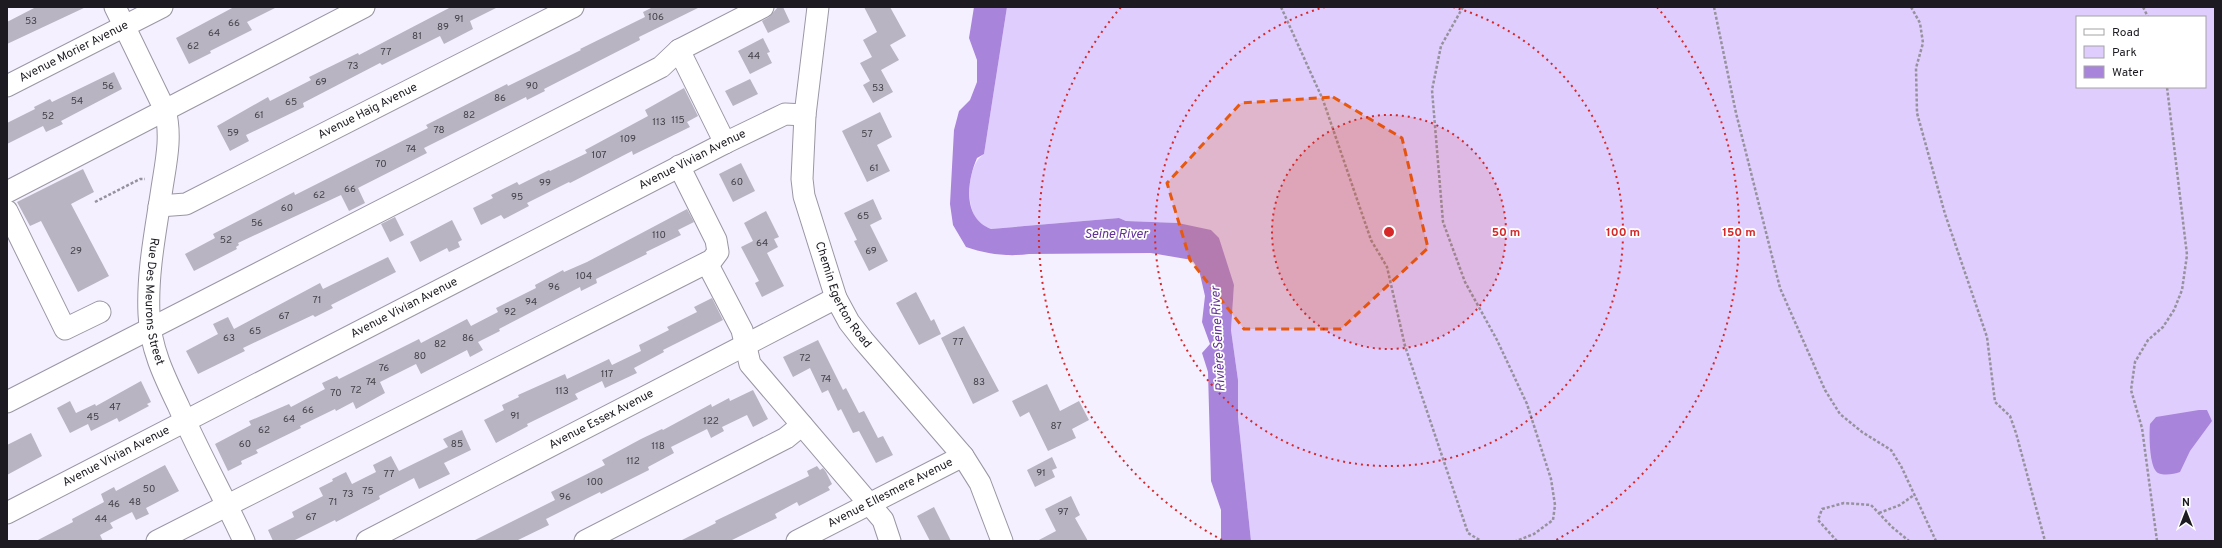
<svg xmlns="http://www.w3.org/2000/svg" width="2222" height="548" viewBox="0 0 2222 548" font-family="Overpass,sans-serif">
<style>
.green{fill:#dfcdfd;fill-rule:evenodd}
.water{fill:#a884db}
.building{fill:#b9b4c2}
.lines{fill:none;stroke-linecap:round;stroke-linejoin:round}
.minor-casing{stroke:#9b96a3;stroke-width:23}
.path{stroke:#96929d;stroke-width:2.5;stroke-dasharray:3 2;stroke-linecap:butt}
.minor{stroke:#fff;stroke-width:21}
.marked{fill:#e8590c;fill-opacity:0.2;stroke:#e8590c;stroke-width:3;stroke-dasharray:8 5;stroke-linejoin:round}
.ring{fill:none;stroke:#d62828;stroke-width:2;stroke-dasharray:2 4}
.labels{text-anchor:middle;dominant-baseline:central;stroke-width:3.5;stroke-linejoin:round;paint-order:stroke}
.number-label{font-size:10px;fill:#444149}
.street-label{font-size:12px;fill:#1d1b21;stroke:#fff}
.water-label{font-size:13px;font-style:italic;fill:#623197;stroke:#fff}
.centre{fill:#d62828;stroke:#fff;stroke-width:2}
.ring-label{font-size:12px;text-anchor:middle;font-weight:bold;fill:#d62828;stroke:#fff;stroke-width:3.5;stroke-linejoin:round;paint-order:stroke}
</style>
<rect width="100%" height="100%" fill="#f5f0ff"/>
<path class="green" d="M1007,7H2215V541H1251L1238,417V380L1231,330L1234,285L1178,223L1126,221L1119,218L991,229C988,228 984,227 982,225C964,213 966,165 984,154ZM2077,17H2205V87H2077Z"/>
<path class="water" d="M974,7H1007L984,154L977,158C967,181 962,218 991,229L1119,218L1126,221L1178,223L1211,230L1219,238L1234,285L1231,330L1238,380V417L1251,541H1221V510L1211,481L1208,372L1202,353L1210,344L1202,322L1205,296L1199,270L1192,260L1151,253L1029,254C1008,257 986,254 966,247L953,225L950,204L954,130L959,111L970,100L977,82V60L969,38Z
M2199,410H2207L2212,421L2190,451L2180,472C2174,474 2165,476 2158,473C2149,468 2149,433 2150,424L2156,417Z"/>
<path class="building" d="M36,7H86L7,44V22Z
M234,7H277L247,22L252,30L210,51L211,53L189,64L176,38Z
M451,7H498L470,21L473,29L444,44L440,36L382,65L380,63L303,103L304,107L246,135L249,141L230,151L217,126L268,97L270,101L311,80L309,77L358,53L359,55Z
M653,7H700L639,37L640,40L544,89L545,91L527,100L526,97L424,148L427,153L358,188L365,203L349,211L341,195L238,243L239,245L236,247L237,249L194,271L185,254L215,238L213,234L294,192L295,195L428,128L426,125L507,84L508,86L581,50L580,49L645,17L643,12Z
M778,7H783L790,22L768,33L762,21L769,17Z
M864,7H890L906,36L890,45L899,60L881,70L893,92L873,103L863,85L870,81L860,63L872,57L863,40L877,32Z
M763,38L770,52L767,53L772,63L750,74L738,51Z
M114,72L122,89L61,121L63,124L46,132L43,126L7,144V123L35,109L34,107L50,99L52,102Z
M750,79L758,94L733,106L725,91Z
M684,88L698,116L687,122L690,127L633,155L632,151L570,183L569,182L527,203L529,206L504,219L501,215L481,225L473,208L493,198L491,195L517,182L519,185L549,170L550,171L587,153L585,150L648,116L645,110Z
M880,112L892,137L877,145L890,171L867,182L842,131Z
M741,163L755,191L733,202L719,174Z
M83,169L94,192L71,204L109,276L78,292L41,221L30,226L17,202Z
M873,199L882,219L870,225L888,261L869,271L854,241L857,240L844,213Z
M687,209L694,222L678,230L681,235L646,252L647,254L596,279L597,283L581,291L580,287L499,329L500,331L478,342L483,350L470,357L467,350L421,374L416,364L380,382L385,393L356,409L353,402L336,411L335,409L300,426L301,428L256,450L258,453L241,461L242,464L228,471L215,444L251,425L249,421L289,404L291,407L325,389L322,383L337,376L339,379L419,339L421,343L467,319L471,326L498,312L496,308L536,288L535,285L563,270L564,272L587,262Z
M766,211L779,237L774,239L778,247L767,253L784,286L762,297L755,283L759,281L741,247L753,241L744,223Z
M395,217L404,235L390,242L381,224Z
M452,220L462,240L458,242L460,247L449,252L447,248L420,262L410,242Z
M388,257L396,272L331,305L333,308L315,317L313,315L243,348L245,351L198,374L186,351L218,334L213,324L228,317L234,329L320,283L323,289Z
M916,292L931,321L934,319L941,334L919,345L896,303Z
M712,298L723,320L663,350L664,352L634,368L637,373L605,388L602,381L575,394L578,399L527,424L528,426L496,443L484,420L504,410L502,405L519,397L518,395L565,374L567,379L609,359L612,365L641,351L639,345L669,330L667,327L697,312L694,307Z
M964,326L999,391L973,404L941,338Z
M818,340L843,390L846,388L859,413L864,411L878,438L883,436L893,455L876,463L859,431L853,433L841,409L838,411L828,390L822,393L810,368L793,377L783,357Z
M141,381L151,402L147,404L149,406L119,422L117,418L91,431L88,424L70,433L57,408L70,401L76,413L95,404L96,406Z
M1047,384L1060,411L1079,401L1089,420L1072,429L1076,438L1048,451L1029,412L1020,417L1012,401Z
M753,390L768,419L753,427L747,415L722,427L724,431L711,438L707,429L671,447L674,453L648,467L649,470L601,494L600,492L546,519L549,525L516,541H473L555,500L551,492L605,465L602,460L641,439L662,429L663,430L711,404L712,407L729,398L730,401Z
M462,430L471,450L444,463L450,474L419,489L414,478L379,496L380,499L336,522L335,520L293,541H273L268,530L294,517L292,512L323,496L319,488L333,481L332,479L346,472L352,484L376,472L373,465L391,456L399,471L448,447L443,439Z
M31,433L42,456L7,475V445Z
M1052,457L1057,468L1052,470L1055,477L1035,487L1027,470Z
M165,465L179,491L146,508L149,514L136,520L132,512L110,523L113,528L100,535L103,541H36L73,522L72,519L104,502L101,494L114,487L116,491Z
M817,466L820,470L823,468L826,472L832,484L828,487L830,490L799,506L797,502L775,514L777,518L730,541H680L716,523L715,521L809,476L807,471Z
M1071,496L1080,515L1075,518L1088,541H1037L1056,531L1045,509Z
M934,507L951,541H930L917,516Z"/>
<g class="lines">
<g class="minor-casing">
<g id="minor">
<path id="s1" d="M115,7L165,110C172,136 166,162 162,188C156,229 147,272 149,314C150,347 164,376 178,405C198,451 223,495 244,541"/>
<path id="s2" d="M818,7L805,115L802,179L804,196L836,298L849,322L863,340L963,456L980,483L1002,541"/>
<path d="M679,50L725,143"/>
<path id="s3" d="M7,86L162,7"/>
<path d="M7,192L364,7"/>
<path id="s4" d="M159,206L186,204L573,7"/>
<path d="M7,211L65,329L100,312"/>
<path d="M707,263L742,330L750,364L883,520L890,541"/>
<path d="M7,402L661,67L679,50L763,7"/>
<path id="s5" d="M7,513L725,143L785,114L805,115"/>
<path d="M157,541L712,260L718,252L716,240L679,166"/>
<path id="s6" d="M367,541L836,298"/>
<path d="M585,541L786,438L802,425"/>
<path id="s7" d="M797,541L963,456"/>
</g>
</g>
<path class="path" d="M1281,7L1323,100L1371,240L1387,267L1405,346L1468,533L1481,541
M1463,7L1441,46L1432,90L1443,222L1465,282L1497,340L1527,404L1551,479L1555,505L1553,520L1534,534L1516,541
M1714,7L1736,113L1780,288L1825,390L1840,414L1862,432L1891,450L1901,466L1936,541
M1911,7L1920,23L1923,43L1916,68L1917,113L1945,214L1987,337L1995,402L2010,416L2016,433L2045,541
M2143,7L2148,17
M95,202L140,179H145
M1879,513L1900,505L1914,495
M1837,541L1818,520L1822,509L1844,503L1871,505L1892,527L1909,541
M2157,541L2142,428L2131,390L2135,362L2148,340L2163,327L2174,310L2182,290L2187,255L2167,87"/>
<use href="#minor" class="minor"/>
</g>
<path class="marked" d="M1333,97L1402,138L1428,248L1341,329H1244L1190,260L1167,183L1241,103Z"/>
<circle cx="1389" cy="232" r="117" fill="#d62828" fill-opacity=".12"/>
<g class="ring">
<circle cx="1389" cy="232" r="117"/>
<path d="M1453 7A234 234 0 1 1 1325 7"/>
<path d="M1222 540A350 350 0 0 1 1121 7M1657 7A350 350 0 0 1 1556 540"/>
</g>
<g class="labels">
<g class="number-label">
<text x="656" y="17">106</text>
<text x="459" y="19">91</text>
<text x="31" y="21">53</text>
<text x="234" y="23">66</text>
<text x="443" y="27">89</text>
<text x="214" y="33">64</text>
<text x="417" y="36">81</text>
<text x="193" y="46">62</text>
<text x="386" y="52">77</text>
<text x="754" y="56">44</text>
<text x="353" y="66">73</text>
<text x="321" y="82">69</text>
<text x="108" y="86">56</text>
<text x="532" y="86">90</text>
<text x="878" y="88">53</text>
<text x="500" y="98">86</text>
<text x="77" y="101">54</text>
<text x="291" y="102">65</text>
<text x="259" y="115">61</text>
<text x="469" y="115">82</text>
<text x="48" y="116">52</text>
<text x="678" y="120">115</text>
<text x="659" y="122">113</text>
<text x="439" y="130">78</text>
<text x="233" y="133">59</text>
<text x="867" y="134">57</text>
<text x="628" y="139">109</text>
<text x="411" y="149">74</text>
<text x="599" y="155">107</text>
<text x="381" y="164">70</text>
<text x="874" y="168">61</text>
<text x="737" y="182">60</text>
<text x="545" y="183">99</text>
<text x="350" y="189">66</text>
<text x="319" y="195">62</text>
<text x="517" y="197">95</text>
<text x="287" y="208">60</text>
<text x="863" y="216">65</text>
<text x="257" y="223">56</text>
<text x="659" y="235">110</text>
<text x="226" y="240">52</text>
<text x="762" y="243">64</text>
<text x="76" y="251">29</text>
<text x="871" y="251">69</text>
<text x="584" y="276">104</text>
<text x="554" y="287">96</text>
<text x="317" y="300">71</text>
<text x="531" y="302">94</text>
<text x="510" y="312">92</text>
<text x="284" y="316">67</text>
<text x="255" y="331">65</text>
<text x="229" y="338">63</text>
<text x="468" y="338">86</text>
<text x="958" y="342">77</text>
<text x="440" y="344">82</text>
<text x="420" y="356">80</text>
<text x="805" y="358">72</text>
<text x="384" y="368">76</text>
<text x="607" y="374">117</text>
<text x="826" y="379">74</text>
<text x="371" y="382">74</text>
<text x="979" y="382">83</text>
<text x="356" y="390">72</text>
<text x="562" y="391">113</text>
<text x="336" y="393">70</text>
<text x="115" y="407">47</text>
<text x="308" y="410">66</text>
<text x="515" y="416">91</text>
<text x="93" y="417">45</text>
<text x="289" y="419">64</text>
<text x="711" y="421">122</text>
<text x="1056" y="426">87</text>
<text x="264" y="430">62</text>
<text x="245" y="444">60</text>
<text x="457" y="444">85</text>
<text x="658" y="446">118</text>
<text x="633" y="461">112</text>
<text x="1041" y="473">91</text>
<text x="389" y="474">77</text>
<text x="595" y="482">100</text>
<text x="149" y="489">50</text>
<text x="368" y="491">75</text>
<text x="348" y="494">73</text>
<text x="565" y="497">96</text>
<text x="135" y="502">48</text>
<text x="333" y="502">71</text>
<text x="114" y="504">46</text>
<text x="1063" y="512">97</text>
<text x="311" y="517">67</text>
<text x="101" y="519">44</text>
</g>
<g class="street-label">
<text stroke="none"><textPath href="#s3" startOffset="75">Avenue Morier Avenue</textPath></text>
<text stroke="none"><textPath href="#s4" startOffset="231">Avenue Haig Avenue</textPath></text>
<text stroke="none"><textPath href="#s5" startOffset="771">Avenue Vivian Avenue</textPath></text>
<text stroke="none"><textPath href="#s2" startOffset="297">Chemin Egerton Road</textPath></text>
<text stroke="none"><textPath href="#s1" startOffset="308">Rue Des Meurons Street</textPath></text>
<text stroke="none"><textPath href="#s5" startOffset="447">Avenue Vivian Avenue</textPath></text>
<text stroke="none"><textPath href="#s6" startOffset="264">Avenue Essex Avenue</textPath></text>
<text stroke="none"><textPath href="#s5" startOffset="123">Avenue Vivian Avenue</textPath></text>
<text stroke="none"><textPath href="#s7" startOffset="105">Avenue Ellesmere Avenue</textPath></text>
</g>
<g class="water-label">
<text x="1116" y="235">Seine River</text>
<text transform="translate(1219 339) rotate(-93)">Rivière Seine River</text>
</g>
</g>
<circle cx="1389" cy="232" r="6" class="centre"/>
<g class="ring-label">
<text x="1506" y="236">50 m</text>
<text x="1623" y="236">100 m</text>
<text x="1739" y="236">150 m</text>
</g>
<rect width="2222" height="548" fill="none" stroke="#1d1b21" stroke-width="16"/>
<rect x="2076" y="16" width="130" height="72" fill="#ffffff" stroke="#a5a4a6"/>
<rect x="2084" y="29" width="20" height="6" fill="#ffffff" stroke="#a5a4a6"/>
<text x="2112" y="36" font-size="12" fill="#1d1b21">Road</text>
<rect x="2084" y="46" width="20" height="12" fill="#dfcdfd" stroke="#a5a4a6"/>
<text x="2112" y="56" font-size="12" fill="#1d1b21">Park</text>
<rect x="2084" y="66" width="20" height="12" fill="#a884db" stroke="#a5a4a6"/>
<text x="2112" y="76" font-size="12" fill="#1d1b21">Water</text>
<g transform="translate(2186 512)" stroke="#ffffff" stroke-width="3" paint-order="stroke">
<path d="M0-3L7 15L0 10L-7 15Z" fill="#1d1b21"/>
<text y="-6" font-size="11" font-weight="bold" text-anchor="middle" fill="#1d1b21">N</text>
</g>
</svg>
